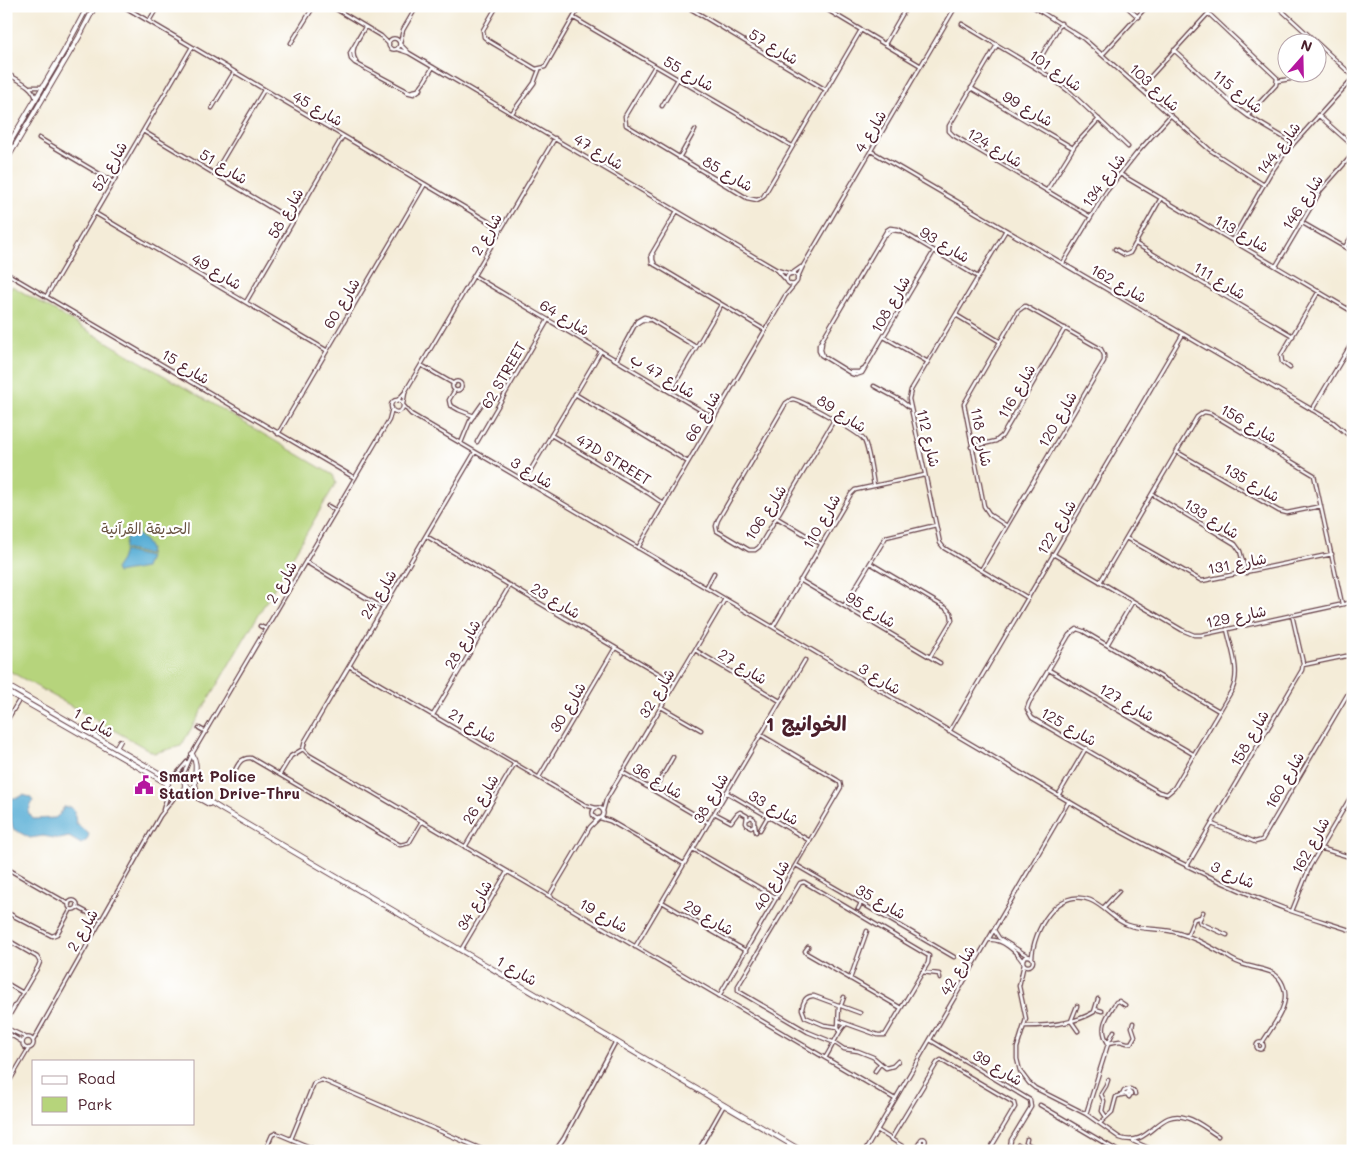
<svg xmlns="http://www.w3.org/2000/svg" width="1359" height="1157" viewBox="0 0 1359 1157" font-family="Mali,'Playpen Sans Arabic',sans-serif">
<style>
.green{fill:#b6d47b;stroke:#807a53}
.water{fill:#59aed5;stroke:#526680}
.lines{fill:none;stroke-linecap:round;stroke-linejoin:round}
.street-casing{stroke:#643e45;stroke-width:5}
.secondary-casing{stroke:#643e45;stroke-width:6}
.primary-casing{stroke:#643e45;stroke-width:6}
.street{stroke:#fff;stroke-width:2.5}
.secondary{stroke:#fff;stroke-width:4}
.primary{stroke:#fff;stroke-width:4}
.labels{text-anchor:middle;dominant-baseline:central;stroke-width:4.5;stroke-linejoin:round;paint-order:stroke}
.street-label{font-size:15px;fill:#4a1f2b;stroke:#fff}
.park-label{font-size:15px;fill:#6a5543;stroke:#fff}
.poi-label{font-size:15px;font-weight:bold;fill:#4a1f2b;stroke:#fff;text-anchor:start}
.district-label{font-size:20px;font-weight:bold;fill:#4a1f2b;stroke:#fff}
</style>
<rect width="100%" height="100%" fill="#fff"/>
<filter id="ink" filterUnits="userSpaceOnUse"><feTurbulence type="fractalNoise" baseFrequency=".02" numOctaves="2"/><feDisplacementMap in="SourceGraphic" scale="10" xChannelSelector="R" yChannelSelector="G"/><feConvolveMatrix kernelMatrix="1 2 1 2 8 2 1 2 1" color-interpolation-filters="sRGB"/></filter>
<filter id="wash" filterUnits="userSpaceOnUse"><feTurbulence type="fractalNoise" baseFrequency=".0096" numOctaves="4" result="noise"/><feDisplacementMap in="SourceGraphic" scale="20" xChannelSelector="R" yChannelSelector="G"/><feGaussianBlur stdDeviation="1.12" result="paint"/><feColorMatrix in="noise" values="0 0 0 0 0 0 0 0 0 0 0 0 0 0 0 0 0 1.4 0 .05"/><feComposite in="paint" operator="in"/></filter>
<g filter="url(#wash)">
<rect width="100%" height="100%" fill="#f4ecd8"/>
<path class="green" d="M12,286L333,475L336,483L181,746L154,753L6,669V296Z"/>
<path class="water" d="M128,529L132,530L145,541L150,549L149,555L124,549Z
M124,551L149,557L145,568L117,573L115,569L121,560Z
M23,795L30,797L33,801L28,812L33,819L55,818L59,815L64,807H71L74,811L76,823L89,834L87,840L81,844L69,837L60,839L43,836L30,838L13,829L10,814L8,810L7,802L10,798H18Z"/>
</g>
<g filter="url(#ink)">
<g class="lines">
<g class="street-casing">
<path id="street" d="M123,6L501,229
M168,6L169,7
M331,6L381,36L389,44
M497,6L483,30L484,37L489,41L536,69L545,67L580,6
M686,6L826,90
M821,6L921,66
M1032,6L1084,39L1210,150L1264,185
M1126,6L1138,17
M1277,6L1353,76
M1208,13L1277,78L1276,85L1248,115
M574,18L792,146
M149,21L158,6
M962,24L1049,76L1071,93L1128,147
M388.5 44a5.5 5.5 0 1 1 11 0a5.5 5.5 0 1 1-11 0Z
M291,43L314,6
M356,43L350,53L351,59L355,63L409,92L418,90L424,82
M400,43L403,30L417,6
M400,44L408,52
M885,44L907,6
M997,45L949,126V131L953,135L1091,217
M397,49L409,53L777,270L791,274
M1174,50L1236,107L1248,116L1293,143
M1103,54L1147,6
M356,61C348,50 360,37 365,27
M655,66L625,116L626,125L747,198L757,200L763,197L861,30
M1035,67L1061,23
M6,73C17,80 33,85 36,99
M1278,81L1290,79L1297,72
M424,82L433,67
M31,87H43
M971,88L1073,148
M1140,88L1215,6
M406,92L414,94L421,89
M662,106L678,79
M212,108L234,72
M512,113L534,83L539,70
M1318,115L1353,146
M143,131L293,221
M39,138L113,182
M871,151L1333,422L1353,439
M679,158L695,130
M214,174L264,90
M1120,174L1353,312
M1047,190L1075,145L1099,119
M677,211L651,255L652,263L765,330
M95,213L326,350
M1301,222L1353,252
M1006,230L911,390L909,399L940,543L944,548L1028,598
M884,236L892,230L899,231
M1232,240L1270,174L1285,153L1353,78
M1136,244L1293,336
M1345,247L1353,234
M1115,249L1125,255L1130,253L1161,198
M934,251L862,373L856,375L852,374L821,355L819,351V345L887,230L890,228L898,229L978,277
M653,253V260L655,265
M1063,263L1106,192L1136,154L1170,116
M1276,266L1321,190L1353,154
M778,271L786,280
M6,273L355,478
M786.5 279a5.5 5.5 0 1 1 11 0a5.5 5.5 0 1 1-11 0Z
M791,274L801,267
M474,276L714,418
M797,279L803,266L956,6
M46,297L192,47
M246,302L343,136
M956,315L999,341
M636,324L642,320H649
M884,337L928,362
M822,343L821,350L823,356
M616,360L637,321L644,317L648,318L696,347
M421,365L454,384
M1290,368L1282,362L1281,355L1319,291
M851,372H859L864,369
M452.5 386a4.5 4.5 0 1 1 9 0a4.5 4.5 0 1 1-9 0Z
M874,386L900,400L909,407
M455,390L449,400L450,405L459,410L474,416
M670,392L721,305
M575,394L688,462
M391 406a6 6 0 1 1 12 0a6 6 0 1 1-12 0Z
M397,401L405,392L555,138
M403,404L405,393
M403,405L411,414L1114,828C1171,859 1229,888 1291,911C1311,918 1332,924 1353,931
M1312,410L1353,341
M834,420L759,547L755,550H749L717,531L716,526L718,520L786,403L792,399C800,399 860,433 864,440C869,449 872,474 874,486
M278,434L425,184
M551,435L648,493L664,504
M477,442L548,320
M461,443L470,421L482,404
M971,447L996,441L1002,436L1065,328
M1177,452L1279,511L1287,513L1321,506
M524,481L601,351
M1152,494L1235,544L1240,551L1246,573
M328,506L335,510
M777,518L821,544
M426,536L675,683
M1126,538L1202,581L1332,554
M638,548L785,296L795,284
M1053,554L1182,630L1194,635H1201L1353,602
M306,562L383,608
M870,563L946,608L951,613L952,620L930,657
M981,570L1104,361V355L1101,349L1025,306L1018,311L964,404L984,506L990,515L1007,526
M800,580L940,663
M1100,582L1197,417L1204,412L1210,413L1314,475L1342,604
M706,588L714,573
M844,606L886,537L936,525
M260,626L266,629
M773,627L851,494L855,490L925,475
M1107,645L1133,601
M695,650L780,701
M1303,665L1346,656L1353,658
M349,666L585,805L596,808
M1049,670L1193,754
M661,707L701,730
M1219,711L1083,631L1077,629L1069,635L1029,703L1027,709L1032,718L1159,792L1167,794L1174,788L1232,690C1241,671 1231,649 1227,629
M433,715L510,585
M6,722L18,702
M199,728L206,732
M949,732L1183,334
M303,749L309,755L895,1099
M303,749L305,741L475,452
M622,772L709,823
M280,774L291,756L303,749
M233,775C237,766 240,757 251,758L400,845L409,843L422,821
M175,776L187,762
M539,777L615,648
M184,781V773L192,754L389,420L392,408
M654,790L673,757
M726,792L810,841
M1059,794L1086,748
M592.5 813a5.5 5.5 0 1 1 11 0a5.5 5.5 0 1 1-11 0Z
M163,810L169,790
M603,811L606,800L725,599
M714,813L731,822L737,814L740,812L747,816L746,823L747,825L751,827L754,825V819L751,817L748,819
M600,818L610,821L684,864
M1212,824L1255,842L1262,840L1353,685
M755,825L756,832
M760,830L768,816
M465,847L515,763
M1320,848L1353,858
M693,849L777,898
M796,865L954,957
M1187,866L1302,670L1303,663L1292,615
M6,868L69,904
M549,896L590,827L599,818
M68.5 905a4.5 4.5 0 1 1 9 0a4.5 4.5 0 1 1-9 0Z
M662,902L746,951
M77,907L101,920
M1103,908L1119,891
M858,909L861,903
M1292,911L1310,866L1353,793
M6,912L52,936L57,934L71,909
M1203,912L1199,921L1200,923L1227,935
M994,930L999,938L1028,956
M1187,936L1194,919L1201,917
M6,939L37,957L40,962L38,967L6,1021
M988,940C1002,938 1016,951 1023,962
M635,947L805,660
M808,947L805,951L806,953L901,1008
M461,950L507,872
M1023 961a5 5 0 1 1 10 0a5 5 0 1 1-10 0Z
M1032,958C1033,931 1057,887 1090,900C1105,906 1113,920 1128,925C1141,930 1156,928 1170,931C1190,935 1207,945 1225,955C1232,960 1240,964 1249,966C1263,970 1277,970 1283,985C1292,1004 1271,1028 1262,1043
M1024,964L1019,986L1026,1019L1017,1048V1059L1020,1071L1029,1083L1035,1088L1086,1114L1120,1138C1151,1149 1157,1107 1187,1118C1198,1121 1208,1130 1218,1136
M922,972L939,974L940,979
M850,979L867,931
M6,983L23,993
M719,996L841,787L840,782L837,780L761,735
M839,1005L838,1027L840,1031
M841,1005L844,997
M1125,1005L1119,1001L1116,1002C1107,1016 1098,1027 1108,1043L1120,1041L1127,1043H1131L1135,1036L1132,1027L1133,1023
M1077,1006L1071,1021L1078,1031
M1095,1009L1102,1011
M839,1021L878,1035H885L928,963L929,956L804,882L800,883L738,986V991L808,1032L835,1043L844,1049L858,1051L873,1057L886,1068L893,1066L898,1061
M1025,1026C1048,1026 1074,1024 1094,1012L1098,999
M838,1027L824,1025L805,1017L802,1009C803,1002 806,995 814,996L860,1013
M6,1028L25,1037
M6,1032L22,1042
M22.5 1043a5.5 5.5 0 1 1 11 0a5.5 5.5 0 1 1-11 0Z
M930,1040L1030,1100L1031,1107L1011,1140L1010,1146L1013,1151
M33,1041L160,816L177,794
M1256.5 1046a3.5 3.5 0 1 1 7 0a3.5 3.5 0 1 1-7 0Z
M825,1058C832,1048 838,1031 846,1024
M875,1071L880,1064
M6,1087L29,1048
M1129,1092L1131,1094L1129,1097L1127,1094Z
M1122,1095L1124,1091L1130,1089L1134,1091L1135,1094
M1040,1105L1118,1151
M1086,1114L1109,1041L1114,1031
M1106,1117L1102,1111L1104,1101L1101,1094L1106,1086L1108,1080
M1100,1123L1112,1112L1116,1097L1120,1095L1127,1094
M877,1130L910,1151
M920.5 1141a2.5 2.5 0 1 1 5 0a2.5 2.5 0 1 1-5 0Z
M291,1139L314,1083L322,1080L486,1151
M891,1139L937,1063L941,1060L1014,1103L1015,1107L989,1151
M1027,1139L1026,1143L1040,1151
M1133,1141L1155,1151
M1018,1145L1027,1151
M265,1151L272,1135L276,1133L319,1151
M555,1151L564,1138L616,1041
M698,1151L724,1105
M865,1151L1069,801
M914,1151L920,1142"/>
</g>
<g class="secondary-casing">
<path id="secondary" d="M6,685L164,776L171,778
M6,691L168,784
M116,748L120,741
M192,754C201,769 190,777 198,794
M167 785a9 9 0 1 1 18 0a9 9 0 1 1-18 0Z
M185,784L191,790L221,809L802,1151
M182,792L189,793L209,804"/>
</g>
<g class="primary-casing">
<path id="primary" d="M6,149L64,51L88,6
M6,161L79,37L95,6"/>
</g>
<use href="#street" class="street"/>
<use href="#secondary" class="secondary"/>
<use href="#primary" class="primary"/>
</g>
</g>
<defs>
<g id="civic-bare" transform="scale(1.5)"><path d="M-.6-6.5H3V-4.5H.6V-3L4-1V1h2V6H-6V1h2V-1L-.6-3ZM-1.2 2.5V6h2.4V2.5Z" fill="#b5179e" stroke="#fff" stroke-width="2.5" paint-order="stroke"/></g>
</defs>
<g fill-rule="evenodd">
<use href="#civic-bare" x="144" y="785"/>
</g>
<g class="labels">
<g class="street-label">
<text transform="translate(774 46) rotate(31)">شارع 57</text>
<text transform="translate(1056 70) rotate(35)">شارع 101</text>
<text transform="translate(689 73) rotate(30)">شارع 55</text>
<text transform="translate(1155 87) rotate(43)">شارع 103</text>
<text transform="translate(1238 91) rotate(39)">شارع 115</text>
<text transform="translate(318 108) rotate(30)">شارع 45</text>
<text transform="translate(1028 108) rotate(30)">شارع 99</text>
<text transform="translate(870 131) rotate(-59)">شارع 4</text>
<text transform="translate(995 147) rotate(31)">شارع 124</text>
<text transform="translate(1278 148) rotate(-53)">شارع 144</text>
<text transform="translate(599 151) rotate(31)">شارع 47</text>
<text transform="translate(109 166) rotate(-60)">شارع 52</text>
<text transform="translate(224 166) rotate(31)">شارع 51</text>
<text transform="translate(728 173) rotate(30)">شارع 85</text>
<text transform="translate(1103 180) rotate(-54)">شارع 134</text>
<text transform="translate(1302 202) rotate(-57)">شارع 146</text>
<text transform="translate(285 213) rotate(-60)">شارع 58</text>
<text transform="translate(1242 233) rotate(30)">شارع 113</text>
<text transform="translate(486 234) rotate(-60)">شارع 2</text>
<text transform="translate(945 244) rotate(31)">شارع 93</text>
<text transform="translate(217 271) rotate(31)">شارع 49</text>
<text transform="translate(1220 280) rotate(31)">شارع 111</text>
<text transform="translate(1119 283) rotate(30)">شارع 162</text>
<text transform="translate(341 303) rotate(-59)">شارع 60</text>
<text transform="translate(890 304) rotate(-60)">شارع 108</text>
<text transform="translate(565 317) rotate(31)">شارع 64</text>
<text transform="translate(186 366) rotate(31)">شارع 15</text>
<text transform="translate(503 375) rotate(-60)">62 STREET</text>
<text transform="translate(663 375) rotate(31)">شارع 47 ب</text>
<text transform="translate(1016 391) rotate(-60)">شارع 116</text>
<text transform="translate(842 413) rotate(33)">شارع 89</text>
<text transform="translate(702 416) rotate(-60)">شارع 66</text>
<text transform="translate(1057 419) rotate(-60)">شارع 120</text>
<text transform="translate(1249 423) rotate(30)">شارع 156</text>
<text transform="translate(982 437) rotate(79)">شارع 118</text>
<text transform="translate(929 438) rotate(77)">شارع 112</text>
<text transform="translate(614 459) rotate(31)">47D STREET</text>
<text transform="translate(532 472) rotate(31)">شارع 3</text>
<text transform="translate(1252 482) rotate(30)">شارع 135</text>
<text transform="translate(765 512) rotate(-57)">شارع 106</text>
<text transform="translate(1212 518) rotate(32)">شارع 133</text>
<text transform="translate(821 521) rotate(-60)">شارع 110</text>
<text transform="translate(1056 527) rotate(-59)">شارع 122</text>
<text transform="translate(1237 563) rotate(-11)">شارع 131</text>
<text transform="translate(281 582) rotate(-60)">شارع 2</text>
<text transform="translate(378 594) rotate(-59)">شارع 24</text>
<text transform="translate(556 600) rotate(31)">شارع 23</text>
<text transform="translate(871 609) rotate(31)">شارع 95</text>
<text transform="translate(1236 616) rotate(-12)">شارع 129</text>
<text transform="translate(462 644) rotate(-59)">شارع 28</text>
<text transform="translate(743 666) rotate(31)">شارع 27</text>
<text transform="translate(880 678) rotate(31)">شارع 3</text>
<text transform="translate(656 693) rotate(-59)">شارع 32</text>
<text transform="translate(1127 702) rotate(30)">شارع 127</text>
<text transform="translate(567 707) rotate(-59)">شارع 30</text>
<text transform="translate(94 722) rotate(30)">شارع 1</text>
<text transform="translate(473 725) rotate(30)">شارع 21</text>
<text transform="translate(1069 726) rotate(30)">شارع 125</text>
<text transform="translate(1249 738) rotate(-60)">شارع 158</text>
<text transform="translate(658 780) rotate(31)">شارع 36</text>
<text transform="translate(1284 780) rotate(-60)">شارع 160</text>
<text transform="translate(710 798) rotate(-60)">شارع 38</text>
<text transform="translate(480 799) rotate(-59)">شارع 26</text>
<text transform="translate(774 807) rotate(30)">شارع 33</text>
<text transform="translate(1310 845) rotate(-61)">شارع 162</text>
<text transform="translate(1233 874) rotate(24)">شارع 3</text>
<text transform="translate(771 885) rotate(-60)">شارع 40</text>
<text transform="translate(881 901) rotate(30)">شارع 35</text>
<text transform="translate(474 905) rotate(-60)">شارع 34</text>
<text transform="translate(604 915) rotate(30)">شارع 19</text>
<text transform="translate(709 917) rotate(30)">شارع 29</text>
<text transform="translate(82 930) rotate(-60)">شارع 2</text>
<text transform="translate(517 970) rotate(30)">شارع 1</text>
<text transform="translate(957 970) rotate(-60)">شارع 42</text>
<text transform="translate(998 1067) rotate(31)">شارع 39</text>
</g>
<g class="park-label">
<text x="146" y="528">الحديقة القرآنية</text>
</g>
<g class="poi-label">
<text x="159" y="776">Smart Police<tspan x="159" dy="17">Station Drive-Thru</tspan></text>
</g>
<g class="district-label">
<text x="806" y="723">الخوانيج 1</text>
</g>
</g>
<rect width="1359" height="1157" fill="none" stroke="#fff" stroke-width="25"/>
<rect x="32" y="1060" width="162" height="65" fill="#ffffff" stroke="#b7a5aa"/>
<rect x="42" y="1076" width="25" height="8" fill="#ffffff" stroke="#b7a5aa"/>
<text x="78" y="1084" font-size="15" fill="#4a1f2b">Road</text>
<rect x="42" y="1097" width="25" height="15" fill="#b6d47b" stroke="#b7a5aa"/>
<text x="78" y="1110" font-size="15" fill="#4a1f2b">Park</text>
<g transform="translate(1302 58) rotate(20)"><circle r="24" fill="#ffffff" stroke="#b7a5aa"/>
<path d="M0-4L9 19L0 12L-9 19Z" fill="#b5179e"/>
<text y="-8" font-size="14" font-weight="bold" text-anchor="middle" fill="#4a1f2b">N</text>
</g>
</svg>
